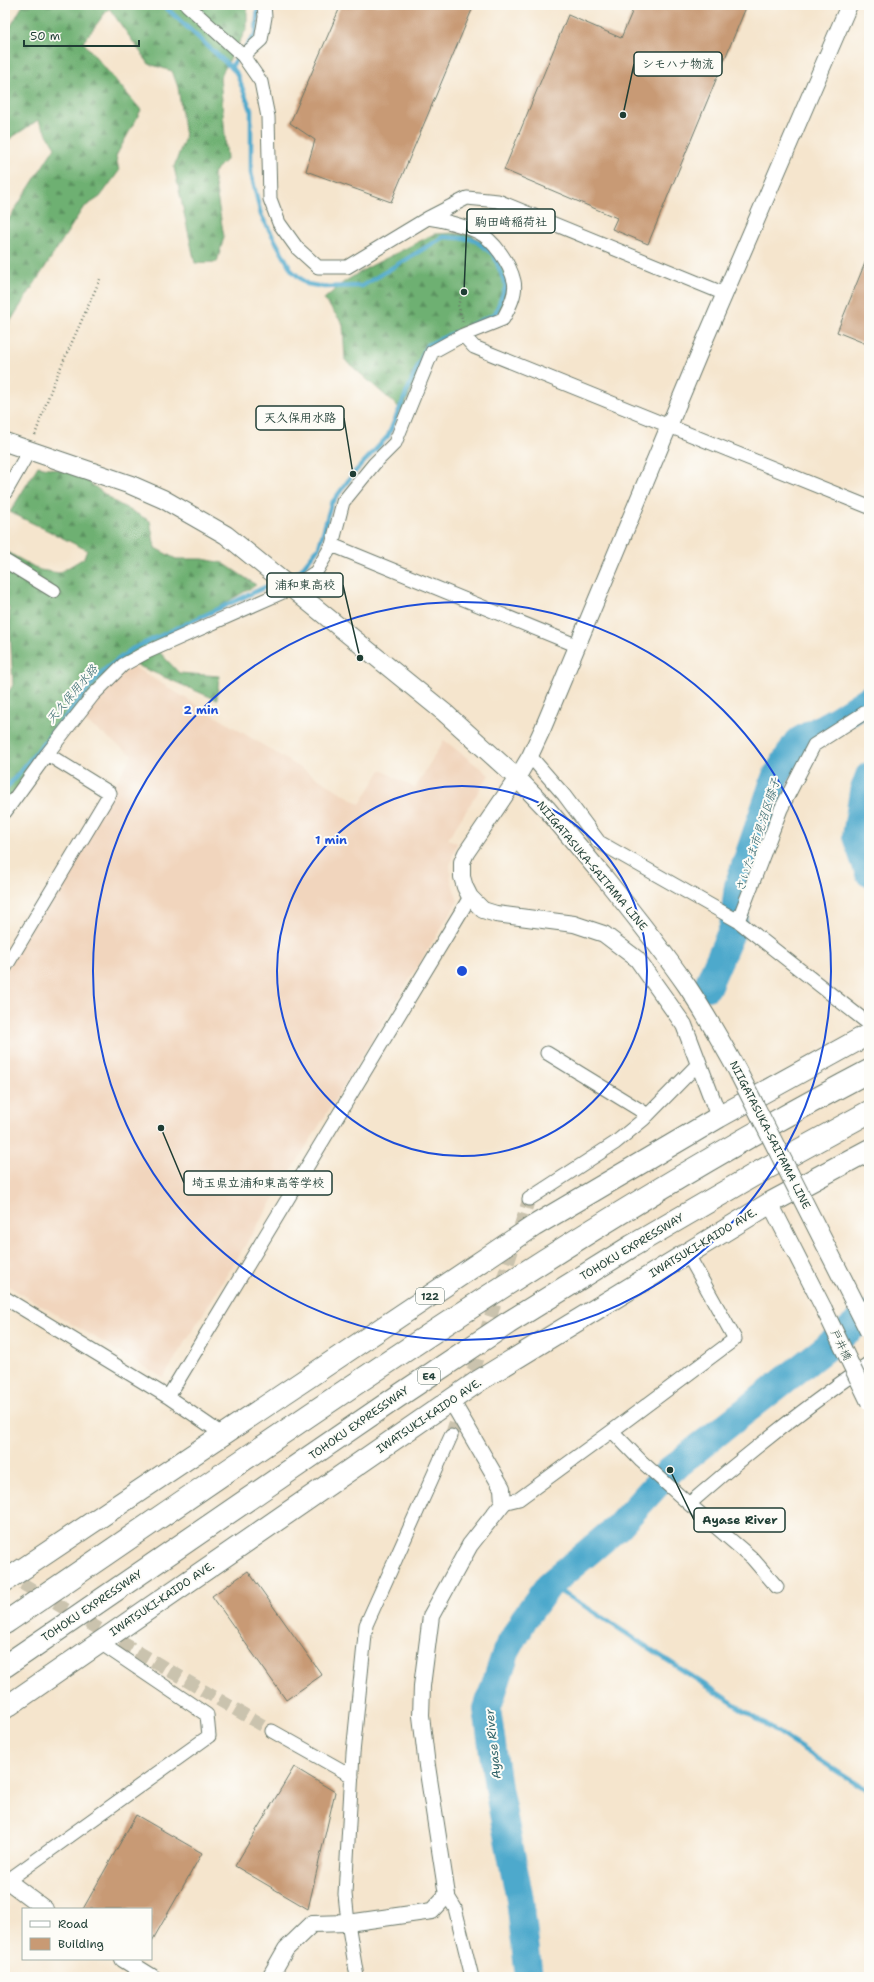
<svg xmlns="http://www.w3.org/2000/svg" width="874" height="1982" viewBox="0 0 874 1982" font-family="'Shantell Sans','Klee One',sans-serif">
<style>
.built{fill:#f1d5bd}
.forest{fill:url(#forest-firs);stroke:#467653}
.lines{fill:none;stroke-linecap:round;stroke-linejoin:round}
.stream{stroke:#4ea9cc;stroke-width:4.5}
.river{stroke:#4ea9cc;stroke-width:28}
.building{fill:#c89a74}
.minor-tunnel{stroke:#cac3ae;stroke-width:13;stroke-dasharray:13 6;stroke-linecap:butt}
.minor-casing{stroke:#6a786a;stroke-width:15}
.tertiary-casing{stroke:#6a786a;stroke-width:18}
.secondary-casing{stroke:#6a786a;stroke-width:20}
.trunk-casing{stroke:#6a786a;stroke-width:23}
.motorway-casing{stroke:#6a786a;stroke-width:24}
.path{stroke:#6a786a;stroke-width:2.5;stroke-dasharray:1 3;stroke-linecap:butt}
.minor{stroke:#fff;stroke-width:13}
.tertiary{stroke:#fff;stroke-width:16}
.secondary{stroke:#fff;stroke-width:18}
.trunk{stroke:#fff;stroke-width:21}
.motorway{stroke:#fff;stroke-width:22}
.tertiary-bridge-casing{stroke:#6a786a;stroke-width:18;stroke-linecap:butt}
.secondary-bridge-casing{stroke:#6a786a;stroke-width:20;stroke-linecap:butt}
.tertiary-bridge{stroke:#fff;stroke-width:16}
.secondary-bridge{stroke:#fff;stroke-width:18}
.ring{fill:none;stroke:#1d4ed8;stroke-width:2}
.labels{text-anchor:middle;dominant-baseline:central;stroke-width:4;stroke-linejoin:round;paint-order:stroke}
.shield{fill:#fdfcf7;stroke:#62766e;stroke-width:1}
.shield-label{font-size:10px;font-weight:bold;fill:#1f3d34}
.street-label{font-size:11px;fill:#1f3d34;stroke:#fdfcf7}
.water-label{font-size:12px;font-style:italic;fill:#2f6369;stroke:#fdfcf7}
.centre{fill:#1d4ed8;stroke:#fdfcf7;stroke-width:2}
.ring-label{font-size:12px;text-anchor:middle;font-weight:bold;fill:#1d4ed8;stroke:#fdfcf7;stroke-width:4;stroke-linejoin:round;paint-order:stroke}
.leader{fill:none;stroke:#1f3d34;stroke-width:1.5}
.callout-dot{fill:#1f3d34;stroke:#fdfcf7;stroke-width:1.5}
.callout{fill:#fdfcf7;stroke:#1f3d34;stroke-width:1.5}
.callout-label{font-size:12px;text-anchor:middle;font-weight:bold;fill:#1f3d34}
</style>
<defs>
<pattern id="forest-firs" width="22" height="20" patternUnits="userSpaceOnUse"><rect width="22" height="20" fill="#6eb072"/><path d="M5 1l3.5 6h-7zM16 11l3.5 6h-7z" fill="#5a905e"/></pattern>
</defs>
<rect width="100%" height="100%" fill="#fdfcf7"/>
<filter id="ink" filterUnits="userSpaceOnUse"><feTurbulence type="fractalNoise" baseFrequency=".025" numOctaves="2"/><feDisplacementMap in="SourceGraphic" scale="8" xChannelSelector="R" yChannelSelector="G"/><feConvolveMatrix kernelMatrix="1 2 1 2 8 2 1 2 1" color-interpolation-filters="sRGB"/></filter>
<filter id="wash" filterUnits="userSpaceOnUse"><feTurbulence type="fractalNoise" baseFrequency=".012" numOctaves="4" result="noise"/><feDisplacementMap in="SourceGraphic" scale="16" xChannelSelector="R" yChannelSelector="G"/><feGaussianBlur stdDeviation="0.9" result="paint"/><feColorMatrix in="noise" values="0 0 0 0 0 0 0 0 0 0 0 0 0 0 0 0 0 1.4 0 .05"/><feComposite in="paint" operator="in"/></filter>
<g filter="url(#wash)">
<rect width="100%" height="100%" fill="#f5e5cd"/>
<path class="built" d="M131,665L360,804L381,770L415,788L444,740L489,775L448,839L457,843L450,865L451,880L458,901L163,1378L5,1284V973L132,755L82,719Z"/>
<path class="forest" d="M23,5H247V28L220,77L227,159L213,173L224,237L217,262L195,263L174,167L185,137L178,87L172,71L149,64L109,8L83,42L141,110L116,156L119,171L100,197L83,208L8,325L5,322V225L55,147L38,120L5,142V36Z
M453,233L472,235L488,246L508,274V294L502,311L429,348L403,411L345,360L343,324L324,299L344,282L367,268L434,234Z
M38,466L77,473L115,502L150,521L155,548L176,559H203L223,563L256,585L153,645L179,673L219,676L217,700L134,664L120,662L5,803V697L13,685L9,607L5,605V551L40,570L59,573L84,558L87,550L10,512Z"/>
<g class="lines">
<path class="stream" d="M163,5L236,72L251,110V173L261,215L292,271L307,284L324,287L362,286L443,237L473,239L494,255L506,286L495,314L469,326
M246,47L256,33L258,5
M231,67L240,54
M285,579L300,571L319,547L331,504L353,474L388,436L427,345L456,332
M5,790L104,670L132,649L276,582
M549,1585L586,1607L861,1787L869,1791"/>
<path class="river" d="M869,776L863,792L856,836L869,873
M707,987L733,928L738,886L775,778L797,742L838,719L869,699
M529,1977L520,1900L498,1788L487,1709L506,1652L524,1619L549,1585L618,1527L670,1470L869,1314"/>
</g>
<g id="blocks">
<path class="building" d="M341,5H474L391,202L306,171L315,140L290,123Z
M635,5H747L648,244L612,229L617,218L504,170L568,15L621,38Z
M869,253V345L837,332Z
M248,1571L322,1675L286,1700L212,1596Z
M294,1767L335,1792L308,1909L235,1866Z
M136,1815L202,1853L151,1943V1909H83Z"/>
</g>
</g>
<g filter="url(#ink)">
<use href="#blocks" fill-opacity="0" stroke="#6a786a" stroke-width="1"/>
<g class="lines">
<path class="minor-tunnel" d="M467,1389L529,1199
M451,1436L460,1408
M6,1574L272,1731"/>
<g class="minor-casing">
<path id="minor" d="M243,56L261,40L265,17L264,5
M428,218L467,198L498,201L725,294
M463,335L474,347L869,507
M5,493L29,451
M332,545L578,646
M5,561L54,591
M530,756L564,795L599,842L738,921L869,1024
M5,812L47,754L93,695L123,665L145,653L292,588L316,572L332,545L343,502L374,464L395,443L432,352L463,335L503,319C509,308 517,293 514,281C510,264 494,240 478,232C465,226 442,220 428,218L347,267H318L297,248L279,223L270,199L268,117L261,82L243,56L187,5
M738,921L781,809L814,745L869,710
M5,968L110,793L47,754
M547,1053L648,1115
M529,1199L615,1143L644,1119L699,1063
M687,1253L735,1339L612,1431L641,1461L689,1504
M5,1298L168,1397L222,1434
M168,1397L470,897
M503,1503L519,1499L612,1431
M777,1587L752,1558L689,1504C746,1454 807,1406 869,1363
M272,1731L352,1776
M5,1884L7,1881L209,1736L207,1715L99,1642
M447,1895L455,1908L472,1977
M357,1977L348,1923L345,1894L353,1753L366,1625L451,1436"/>
</g>
<g class="tertiary-casing">
<path id="tertiary" d="M719,1117L684,1025L637,959L604,934L574,924L496,914L483,910L470,897L465,887L462,877V862L466,853L517,778L530,756L543,728L704,342L849,5
M770,1203L824,1309
M5,1879L45,1909
M123,1959L152,1977
M270,1977L286,1949L312,1924L348,1923L432,1911L447,1895L427,1766L421,1716L422,1686L431,1616L470,1545L503,1503L502,1488L451,1400"/>
</g>
<g class="secondary-casing">
<path id="secondary" d="M5,442L131,485L163,499L226,535L445,713L517,778L547,809L603,876"/>
</g>
<g class="trunk-casing">
<path id="trunk" d="M5,1581L534,1226L719,1117L869,1034
M5,1708L480,1380L770,1203L869,1150"/>
</g>
<g class="motorway-casing">
<path id="motorway" d="M5,1623C288,1431 566,1230 869,1071
M5,1666L397,1397L508,1323L632,1246L754,1175L869,1112"/>
</g>
<path class="path" d="M462,294L458,305L463,322
M35,435L52,387L101,277"/>
<use href="#minor" class="minor"/>
<use href="#tertiary" class="tertiary"/>
<use href="#secondary" class="secondary"/>
<use href="#trunk" class="trunk"/>
<use href="#motorway" class="motorway"/>
<g class="tertiary-bridge-casing">
<path id="tertiary-bridge" d="M824,1309L869,1402"/>
</g>
<g class="secondary-bridge-casing">
<path id="secondary-bridge" d="M603,876C632,912 661,948 687,986C705,1013 721,1041 737,1070L869,1331"/>
</g>
<use href="#tertiary-bridge" class="tertiary-bridge"/>
<use href="#secondary-bridge" class="secondary-bridge"/>
</g>
</g>
<g class="ring">
<circle cx="462" cy="971" r="185"/>
<circle cx="462" cy="971" r="369"/>
</g>
<g class="labels">
<g class="shield">
<rect x="416" y="1288" width="28" height="16" rx="3"/>
<rect x="418" y="1368" width="22" height="16" rx="3"/>
</g>
<g class="shield-label">
<text x="430" y="1296">122</text>
<text x="429" y="1376">E4</text>
</g>
<g class="street-label">
<text transform="translate(592 866) rotate(50)">NIIGATASUKA-SAITAMA LINE</text>
<text transform="translate(770 1135) rotate(63)">NIIGATASUKA-SAITAMA LINE</text>
<text transform="translate(703 1243) rotate(-31)">IWATSUKI-KAIDO AVE.</text>
<text transform="translate(632 1247) rotate(-31)">TOHOKU EXPRESSWAY</text>
<text transform="translate(841 1345) rotate(64)">戸井橋</text>
<text transform="translate(429 1416) rotate(-34)">IWATSUKI-KAIDO AVE.</text>
<text transform="translate(359 1423) rotate(-35)">TOHOKU EXPRESSWAY</text>
<text transform="translate(162 1599) rotate(-34)">IWATSUKI-KAIDO AVE.</text>
<text transform="translate(92 1606) rotate(-34)">TOHOKU EXPRESSWAY</text>
</g>
<g class="water-label">
<text transform="translate(72 694) rotate(-50)">天久保用水路</text>
<text transform="translate(758 835) rotate(-72)">さいたま市見沼区膝子</text>
<text transform="translate(493 1744) rotate(-96)">Ayase River</text>
</g>
</g>
<circle cx="462" cy="971" r="6" class="centre"/>
<g class="ring-label">
<text x="201" y="714">2 min</text>
<text x="331" y="844">1 min</text>
</g>
<path class="leader" d="M623 115L634 64M464 292L467 221M353 474L344 418M360 658L343 585M161 1128L184 1183M670 1470L694 1520"/>
<g class="callout-dot">
<circle cx="623" cy="115" r="4"/>
<circle cx="464" cy="292" r="4"/>
<circle cx="353" cy="474" r="4"/>
<circle cx="360" cy="658" r="4"/>
<circle cx="161" cy="1128" r="4"/>
<circle cx="670" cy="1470" r="4"/>
</g>
<g class="callout">
<rect x="634" y="52" width="88" height="24" rx="4"/>
<rect x="467" y="209" width="88" height="24" rx="4"/>
<rect x="256" y="406" width="88" height="24" rx="4"/>
<rect x="267" y="573" width="76" height="24" rx="4"/>
<rect x="184" y="1171" width="148" height="24" rx="4"/>
<rect x="694" y="1508" width="91" height="24" rx="4"/>
</g>
<g class="callout-label">
<text x="678" y="68">シモハナ物流</text>
<text x="511" y="226">駒田﨑稲荷社</text>
<text x="300" y="422">天久保用水路</text>
<text x="305" y="589">浦和東高校</text>
<text x="258" y="1187">埼玉県立浦和東高等学校</text>
<text x="740" y="1524">Ayase River</text>
</g>
<rect width="874" height="1982" fill="none" stroke="#fdfcf7" stroke-width="20"/>
<rect x="22" y="1908" width="130" height="52" fill="#fdfcf7" stroke="#a4b0a9"/>
<rect x="30" y="1921" width="20" height="6" fill="#ffffff" stroke="#a4b0a9"/>
<text x="58" y="1928" font-size="12" fill="#1f3d34">Road</text>
<rect x="30" y="1938" width="20" height="12" fill="#c89a74" stroke="#a4b0a9"/>
<text x="58" y="1948" font-size="12" fill="#1f3d34">Building</text>
<path d="M24 40v6h115v-6" fill="none" stroke="#1f3d34" stroke-width="2"/>
<text x="30" y="40" font-size="12" fill="#1f3d34" stroke="#fdfcf7" stroke-width="3" paint-order="stroke">50 m</text>
</svg>
